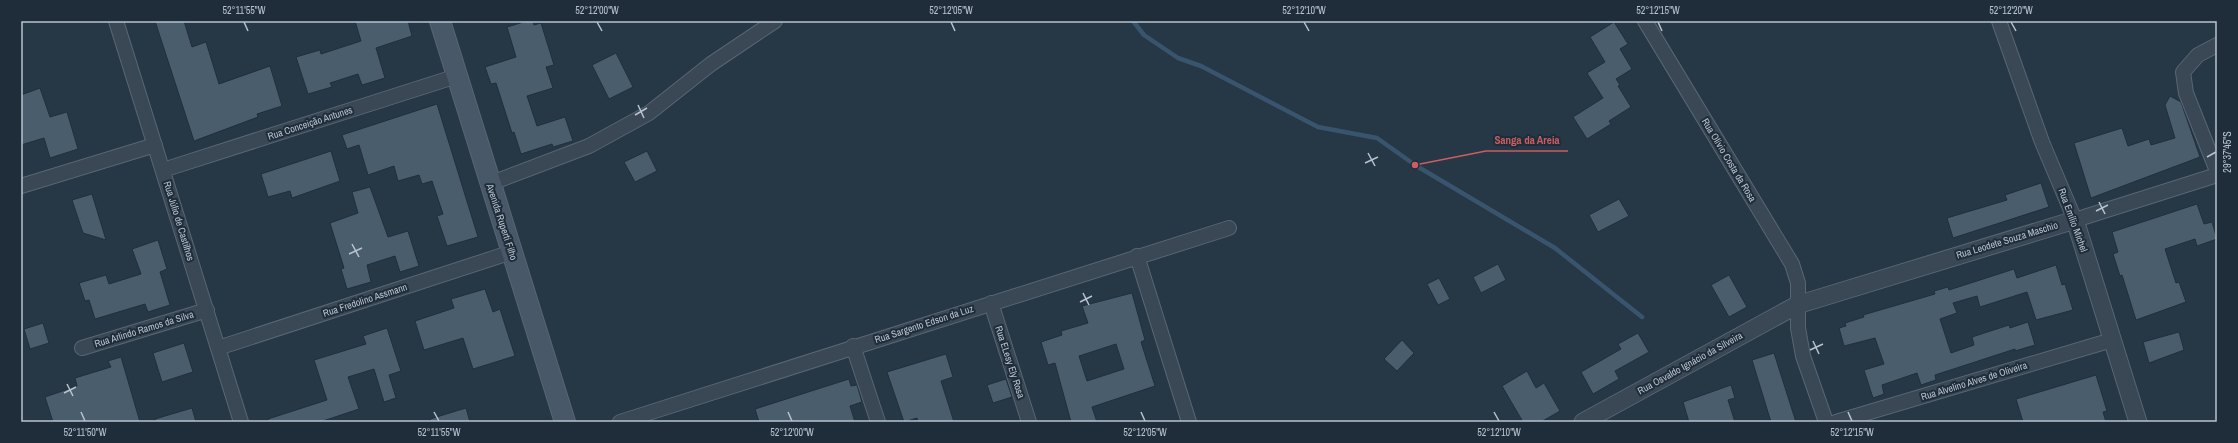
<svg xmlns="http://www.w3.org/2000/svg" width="2238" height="443" viewBox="0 0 2238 443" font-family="'Archivo Narrow',sans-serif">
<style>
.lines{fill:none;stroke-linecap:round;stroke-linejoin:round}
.stream{stroke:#38556d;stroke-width:4.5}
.building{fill:#495d6c;stroke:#212f3c;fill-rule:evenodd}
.minor-casing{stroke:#596672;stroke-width:16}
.tertiary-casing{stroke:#596672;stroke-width:19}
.secondary-casing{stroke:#596672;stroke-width:22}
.minor{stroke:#3a4855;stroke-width:14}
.tertiary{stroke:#3a4855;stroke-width:17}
.secondary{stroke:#485868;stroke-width:20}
.ticks{fill:none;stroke:#b8c3ce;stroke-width:1.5}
.labels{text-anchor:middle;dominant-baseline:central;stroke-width:4;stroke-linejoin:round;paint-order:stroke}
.street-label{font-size:10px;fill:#b8c3ce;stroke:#1f2d3a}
.leader{fill:none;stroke:#cc5e62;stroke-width:1.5}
.callout-dot{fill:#cc5e62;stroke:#1f2d3a;stroke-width:1.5}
.callout-label{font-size:11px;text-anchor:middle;font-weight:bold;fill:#cc5e62;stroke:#1f2d3a;stroke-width:4;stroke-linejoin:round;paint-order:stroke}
.neatline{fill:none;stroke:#b8c3ce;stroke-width:1.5}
.ticks-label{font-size:10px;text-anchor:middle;fill:#b8c3ce}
</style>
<rect width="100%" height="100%" fill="#263745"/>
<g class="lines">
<path class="stream" d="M1133,21L1144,35L1178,58L1201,66L1318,127L1377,138L1415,165L1555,248L1642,317"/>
</g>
<path class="building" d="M155,21H184L192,47L206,42L219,84L270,66L282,106L257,114L258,117L194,141Z
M355,21H408L412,36L376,48L385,78L362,85L358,74L330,83L332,87L308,94L296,57L320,50L321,54L361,41Z
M527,21H533L534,25L541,23L554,65L546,67L553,88L527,96L537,126L565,117L573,141L553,147L552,144L521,154L514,132L512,133L496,83L491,84L485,67L516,57L507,27Z
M1614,22L1628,44L1620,49L1632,69L1616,79L1620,85L1618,86L1631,107L1609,121L1611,124L1587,139L1573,117L1603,98L1587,73L1605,62L1590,37Z
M616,53L633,87L609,99L592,65Z
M40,88L50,117L67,112L78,149L50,158L44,138L21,145V95Z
M2170,96L2181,102L2200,157L2091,198L2074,143L2122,128L2128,146L2149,139L2151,145L2175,138L2165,105Z
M437,104L478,237L447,246L437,216L443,214L432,181L422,184L419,175L398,181L394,166L368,175L359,145L347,149L342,135Z
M331,151L340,181L292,198L290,191L268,197L261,174Z
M647,151L657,171L635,182L624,162Z
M2041,183L2049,207L1953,238L1947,218L2007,200L2005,195Z
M370,187L388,237L408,231L419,266L400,272L395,256L367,265L371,282L347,289L341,269L344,268L330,223L358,213L352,192Z
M92,194L106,240L83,233L72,200Z
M1619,199L1629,216L1598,232L1589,215Z
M2197,204L2204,224L2212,222L2217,239L2197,246L2195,239L2165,249L2176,283L2179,282L2186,302L2136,320L2122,275L2120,276L2113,254L2118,252L2112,232Z
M158,240L167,269L160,272L170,305L148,312L145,304L95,319L89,300L85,301L79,283L106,275L109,284L141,274L132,249Z
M1498,264L1506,280L1481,293L1473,277Z
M2056,265L2062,285L2065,284L2073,310L2036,320L2027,292L1980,307L1977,296L1953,303L1957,313L1940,319L1951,353L1974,345L1972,337L2009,325L2010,328L2028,322L2035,345L2015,351V349L1935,375L1936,380L1921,385L1917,373L1882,385L1884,394L1873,398L1864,370L1884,364L1875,338L1844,346L1839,328L1846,326L1845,323L1864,317L1863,315L1935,294L1934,291L1948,287L1949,290L2014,269L2017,278Z
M1729,275L1747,307L1729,317L1711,285Z
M1439,278L1450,299L1438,305L1427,284Z
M485,289L493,312L500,309L515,356L473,369L463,338L424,350L415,321L454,308L451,299Z
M1132,293L1145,340L1141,342L1155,386L1092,407L1097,422H1071L1055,363L1048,365L1041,342L1062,335L1061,331L1088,323L1082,306ZM1116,344L1124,369L1087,381L1079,356Z
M43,323L49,343L30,349L24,329Z
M387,328L401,371L389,375L396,398L384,402L374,369L348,377L359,409L320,422H268V419L327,400L314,360L366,344L363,336Z
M2179,332L2184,350L2149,363L2143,342Z
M1638,333L1649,352L1615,371L1619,379L1593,394L1581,372L1621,349L1618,344Z
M1402,340L1414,353L1397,371L1384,359Z
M184,343L193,372L162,382L153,353Z
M1774,353L1796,422H1771L1752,360Z
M946,354L953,377L941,381L954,422H918L917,418L904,422L887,372Z
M121,357L140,422H53L45,397L77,386L75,378L111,367L108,361Z
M1527,371L1536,388L1544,383L1560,411L1541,422H1523L1502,386Z
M2096,375L2107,411L2103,412L2106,422H2023L2016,399Z
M849,379L851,386L857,385L862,402L850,406L855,422H759L755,409Z
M1006,379L1012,397L993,403L987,385Z
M1731,385L1735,398L1728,400L1735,422H1689L1683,402Z
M192,408L196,422H156L155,419Z
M466,408L470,422H431L430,419Z"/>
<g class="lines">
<g class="minor-casing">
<path id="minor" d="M116,21L241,422
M1645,21L1792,264L1798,283V328L1803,356L1826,422
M1999,21L2042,142L2075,220L2217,175
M2217,45L2198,55L2183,72L2186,93L2217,171
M163,170L457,76
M489,184L589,146L649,113L711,64L775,21
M21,186L155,145
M1137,256L1189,422
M991,303L1029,422
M853,346L878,422
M82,348L207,310
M218,348L512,252
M620,422L1229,228
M1836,422L2112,340"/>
</g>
<g class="tertiary-casing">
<path id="tertiary" d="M1583,422L1797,305L2075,220L2138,422"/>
</g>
<g class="secondary-casing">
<path id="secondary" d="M440,21L565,422"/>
</g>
<use href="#minor" class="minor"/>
<use href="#tertiary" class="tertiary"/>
<use href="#secondary" class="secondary"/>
</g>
<path class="ticks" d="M244,22L248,31M597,22L602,31M951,22L955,31M1304,22L1309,31M1658,22L1662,31M2011,22L2016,31M638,105L644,118M635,115L647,108M1368,153L1375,166M2207,157L2216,152M1365,163L1378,157M2099,202L2105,214M2096,211L2108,205M352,244L359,257M349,254L362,248M1083,293L1089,305M1080,302L1092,296M1813,341L1819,354M1810,350L1823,344M67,384L73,396M64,393L76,387M81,412L85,421M434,412L439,421M788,412L792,421M1141,412L1145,421M1494,412L1499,421M1848,412L1852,421"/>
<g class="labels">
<g class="street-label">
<text transform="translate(310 123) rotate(-18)">Rua Conceição Antunes</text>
<text transform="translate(1729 160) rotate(59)">Rua Olívio Costa da Rosa</text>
<text transform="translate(2073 220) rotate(70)">Rua Emílio Michel</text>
<text transform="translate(179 221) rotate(73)">Rua Júlio de Castilhos</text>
<text transform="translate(502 222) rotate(72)">Avenida Ruperti Filho</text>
<text transform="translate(2007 240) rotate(-17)">Rua Leodete Souza Maschio</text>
<text transform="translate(365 300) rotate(-18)">Rua Fredolino Assmann</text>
<text transform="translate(924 324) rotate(-18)">Rua Sargento Edson da Luz</text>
<text transform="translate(144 329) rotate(-17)">Rua Arlindo Ramos da Silva</text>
<text transform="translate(1010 362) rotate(72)">Rua ELesy Ely Rosa</text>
<text transform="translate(1690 363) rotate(-29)">Rua Osvaldo Ignácio da Silveira</text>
<text transform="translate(1974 381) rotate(-17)">Rua Alvelino Alves de Oliveira</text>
</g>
</g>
<path class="leader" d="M1415 165L1486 151H1568"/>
<circle class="callout-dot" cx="1415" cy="165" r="4"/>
<g class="callout-label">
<text x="1527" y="144">Sanga da Areia</text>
</g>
<rect width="2238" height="443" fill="none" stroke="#1f2d3a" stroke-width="44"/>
<rect x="22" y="22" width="2194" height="399" class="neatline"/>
<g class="ticks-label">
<text x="244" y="14">52°11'55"W</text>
<text x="597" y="14">52°12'00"W</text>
<text x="951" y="14">52°12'05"W</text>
<text x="1304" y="14">52°12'10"W</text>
<text x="1658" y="14">52°12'15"W</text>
<text x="2011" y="14">52°12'20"W</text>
<text transform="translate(2227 152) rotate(-90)" y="4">29°37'45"S</text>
<text x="85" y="436">52°11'50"W</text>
<text x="439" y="436">52°11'55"W</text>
<text x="792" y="436">52°12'00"W</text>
<text x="1145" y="436">52°12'05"W</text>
<text x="1499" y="436">52°12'10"W</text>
<text x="1852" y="436">52°12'15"W</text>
</g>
</svg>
